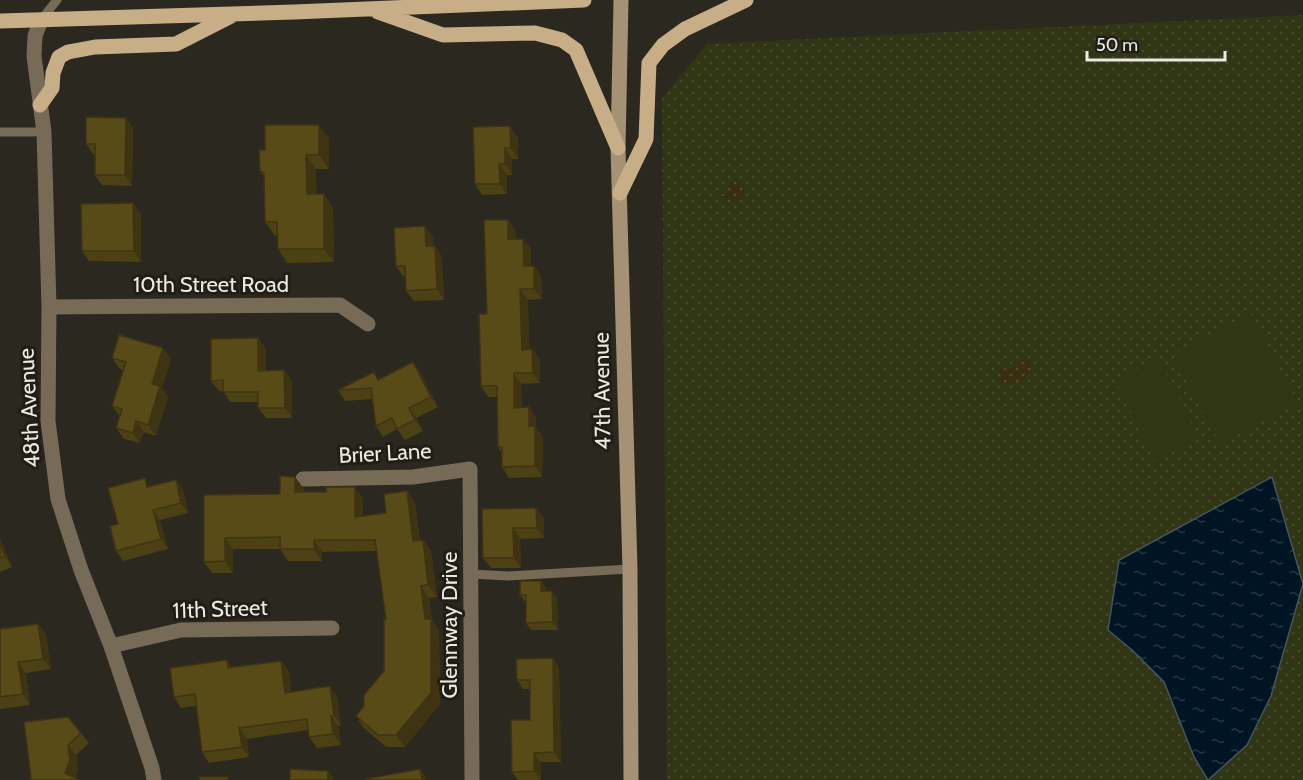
<svg xmlns="http://www.w3.org/2000/svg" width="1303" height="780" viewBox="0 0 1303 780" font-family="Cabin,sans-serif">
<style>
.grass{fill:url(#grass-dots)}
.sand{fill:url(#sand-dots)}
.pitch{fill:#303614}
.water{fill:url(#water-ripples);stroke:#46555e;stroke-width:1.5}
.lines{fill:none;stroke-linecap:round;stroke-linejoin:round}
.lane{stroke:#776b58;stroke-width:9}
.street{stroke:#776b58;stroke-width:15}
.secondary{stroke:#a59173;stroke-width:15}
.primary{stroke:#c8ae87;stroke-width:15}
.wall{fill:#4c4015}
.shaded-wall{fill:#3e3411}
.building{fill:#584b18;stroke:#3e3411;stroke-width:1.5}
.labels{text-anchor:middle;dominant-baseline:central;stroke-width:6;stroke-linejoin:round;paint-order:stroke}
.street-label{font-size:22px;fill:#ebeae4;stroke:#211e15}
</style>
<defs>
<pattern id="grass-dots" width="8" height="8" patternUnits="userSpaceOnUse" patternTransform="scale(1.5)"><rect width="8" height="8" fill="#303614"/><path d="M2 2h.1M6 6h.1" fill="none" stroke="#444a2b" stroke-width="1.8" stroke-linecap="round"/></pattern>
<pattern id="sand-dots" width="8" height="8" patternUnits="userSpaceOnUse" patternTransform="scale(1.5)"><rect width="8" height="8" fill="#372f0e"/><path d="M2 2h.1M6 6h.1" fill="none" stroke="#544d31" stroke-width="1.8" stroke-linecap="round"/></pattern>
<pattern id="water-ripples" width="26" height="14" patternUnits="userSpaceOnUse" patternTransform="scale(1.5)"><rect width="26" height="14" fill="#001524"/><path d="M2 4q2-2 4 0t4 0M15 11q2-2 4 0t4 0" fill="none" stroke="#253744"/></pattern>
</defs>
<rect width="100%" height="100%" fill="#2a281f"/>
<path class="grass" d="M1303,15V780H667L662,98L707,44Z"/>
<path class="sand" d="M735,179L744,185L746,191L741,198L734,203L725,201L722,193Z
M1025,359L1030,360L1031,366L1026,379C1018,384 1009,384 1000,382L998,376L1001,370L1018,366L1020,362Z"/>
<path class="pitch" d="M1250,313L1298,403L1220,444L1173,354Z
M1159,358L1199,439L1155,460L1115,379Z"/>
<path class="water" d="M1272,477L1303,584L1271,696L1247,745L1208,780L1194,757L1164,682L1132,650L1108,630L1119,560Z"/>
<g class="lines">
<path class="lane" d="M41,20L57,0
M0,132H44
M471,574L508,576L630,569"/>
<path class="street" d="M41,20L35,36L34,56L44,132L49,307L48,421L58,499L81,570L111,646L152,768L154,780
M49,307L340,305L368,324
M303,479L413,477L470,469L472,780
M111,646L181,630L332,628"/>
<path class="secondary" d="M621,0L618,148L630,569L631,780"/>
<path class="primary" d="M378,12L443,35L535,33L562,40L576,50L618,148
M0,21L294,12L584,0
M40,105L52,88L53,73L59,57L68,52L95,47L176,44L231,16
M620,193L646,139L649,63L663,45L685,29L746,0"/>
</g>
<path class="wall" d="M126,118L133,128L132,186L102,185L95,175V154H93L86,144Z
M473,127L518,137V159H512V175H507V194L482,195L475,184Z
M329,138V169H316V194H324L333,208L334,262L287,263L278,249L277,236H275L265,222L264,177L260,171L265,150Z
M133,203L141,214V262L89,261L82,251Z
M508,220L515,230L516,239H523L531,249V266H534L541,276L542,299L528,300L529,349H532L540,360V383L521,384L522,407H529L536,418V428L543,437L542,477L509,478L502,467V453L498,447L497,397H488L481,386L487,314Z
M433,237V246H435L442,257L444,300L414,301L406,291V276H403L396,266Z
M258,338L266,349V371L284,370L292,381V418H266L258,408V402H230L223,391H219L211,381Z
M163,348L171,359L162,388L168,397L156,436L144,432L140,443L124,439L116,428L120,416L112,406L123,370L120,369L112,358Z
M413,362L420,372L438,407L416,418L423,431L405,440L397,429L383,437L376,426L373,399L345,401L338,390L379,379Z
M295,477L304,489V492H326L355,487L363,499V516L386,513L407,491L415,503L420,540H423L431,551L437,597L429,598L432,620L439,631L440,704L405,747H386L364,728L356,716L364,706L384,671L386,619L377,551L322,552V561H288L280,549H233V573H212L204,562V495L280,494Z
M176,480L183,490L188,513L160,520L168,549L123,561L116,551L118,524L151,487Z
M536,508L544,518V538L520,539L521,568H491L483,558L482,509Z
M0,538L12,567L0,572Z
M541,581L546,588V591H552L557,598L558,630H531L526,623V603L520,595Z
M38,624L46,634L51,669L26,673L30,705L0,709V629Z
M553,658L559,668L561,762H540L541,780H518L512,772L530,720V689H523L517,680Z
M281,661L289,672L291,692L337,697L341,726H338L341,745L317,748L309,737L308,730L247,739L249,757L209,763L202,752L196,706L181,708L174,697L232,668Z
M81,733L89,743L76,755L78,771L75,778L30,780Z"/>
<path class="shaded-wall" d="M126,118L133,128L132,186L125,175Z
M319,125L329,138V169L319,155Z
M510,126L518,137V159L511,148Z
M505,148L512,159V175L505,164Z
M306,155L316,169L317,208L307,194Z
M499,164L507,175V194L500,184Z
M324,194L333,208L334,262L324,249Z
M133,203L141,214V262L134,251Z
M508,220L515,230L516,250L508,239Z
M425,226L433,237L434,257L426,246Z
M523,239L531,249V277L524,266Z
M435,246L442,257L444,300L437,289Z
M534,266L541,276L542,299L534,289Z
M520,289L528,300L529,360L522,350Z
M258,338L266,349V381L258,371Z
M163,348L171,359L162,388L168,397L156,436L148,425L152,384Z
M532,349L540,360V383L533,373Z
M413,362L420,372L438,407L431,397Z
M284,370L292,381V418L285,408Z
M514,373L521,384L522,418L514,408Z
M529,407L536,418V428L543,437L542,477L535,466L529,426Z
M409,408L416,418L423,431L415,420Z
M136,421L144,432L140,443L133,433Z
M295,477L304,489V504L295,492Z
M176,480L183,490L188,513L181,503Z
M355,487L363,499V529L355,517Z
M407,491L415,503L421,552L413,541Z
M536,508L544,518V538L537,528Z
M153,510L160,520L168,549L161,539Z
M513,528L520,539L521,568L514,558Z
M0,538L12,567L5,556L0,545Z
M225,538L233,549V573L225,561Z
M314,540L322,552V561L314,549Z
M423,540L431,551L437,597L428,585Z
M541,581L546,588V598L541,591Z
M421,586L429,598L432,620L439,631L440,704L405,747L396,735L425,619Z
M552,591L557,598L558,630L553,622Z
M38,624L46,634L51,669L43,659Z
M553,658L559,668L561,762L554,752Z
M227,660L234,671L228,668Z
M281,661L289,672L293,703L285,693Z
M18,662L26,673L30,705L23,694Z
M330,686L337,697L341,726L334,715Z
M331,716L338,726L341,745L333,734Z
M239,728L247,739L249,757L242,747Z
M68,745L76,755L78,771L74,780L65,773Z
M534,753L540,762L541,780L534,771Z
M420,769L428,780H422Z
M328,771L335,780H328Z"/>
<path class="building" d="M86,117L126,118L125,175H95V144H86Z
M265,125H319V155H306L307,194H324V249H278L277,222H265L264,173L260,171L259,150H265Z
M510,126L511,148H505V164H499L500,184H475L473,127Z
M133,203L134,251H82L81,204Z
M484,220H508V239H523L524,266H534V289H520L522,350L532,349L533,373H514V408L529,407V426H535V466L502,467V447H498L497,386H481L479,314H487Z
M425,226L426,246H435L437,289L406,291L405,266H396L394,228Z
M119,335L163,348L152,384L160,386L148,425L136,421L133,433L116,428L122,409L112,406L126,362L112,358Z
M258,338V371L284,370L285,408H258V392H223V380L211,381V339Z
M413,362L431,397L409,408L415,420L397,429L392,418L376,426L371,388L338,390L374,372L378,380Z
M280,476L295,477V492H326V487H355V517L386,513L384,494L407,491L413,541L423,540L428,585L421,586L425,619H431V693L396,735H378L356,716L364,706V695L384,671V619H386L375,540H314V549H280V537L225,538V561L204,562V495L280,494Z
M145,478L147,487L176,480L181,503L153,510L161,539L116,551L110,526L118,524L108,488Z
M536,508L537,528H513L514,558H483L482,509Z
M0,545L5,556L0,558Z
M520,581H541V591H552L553,622L526,623V595H520Z
M38,624L43,659L18,662L23,694L0,697V629Z
M553,658L554,752L534,753V771L512,772L511,720H530V680H517L516,659Z
M227,660L228,668L281,661L285,693L330,686L334,715L331,716L333,734L309,737L307,719L239,728L242,747L202,752L195,694L174,697L170,668Z
M68,717L81,733L68,745L70,760L65,773L80,780H30L31,777L24,722Z
M290,769L328,771V780H290Z
M420,769L422,780H366V779Z
M199,777H228V780H199Z"/>
<g class="labels">
<g class="street-label">
<text x="211" y="284">10th Street Road</text>
<text transform="translate(602 391) rotate(-91)">47th Avenue</text>
<text transform="translate(29 408) rotate(-93)">48th Avenue</text>
<text transform="translate(385 453) rotate(-3)">Brier Lane</text>
<text transform="translate(220 609) rotate(-2)">11th Street</text>
<text transform="translate(449 625) rotate(-90)">Glennway Drive</text>
</g>
</g>
<path d="M1087 51v9h138v-9" fill="none" stroke="#ebeae4" stroke-width="3"/>
<text x="1096" y="51" font-size="18" fill="#ebeae4" stroke="#211e15" stroke-width="4.5" paint-order="stroke">50 m</text>
</svg>
